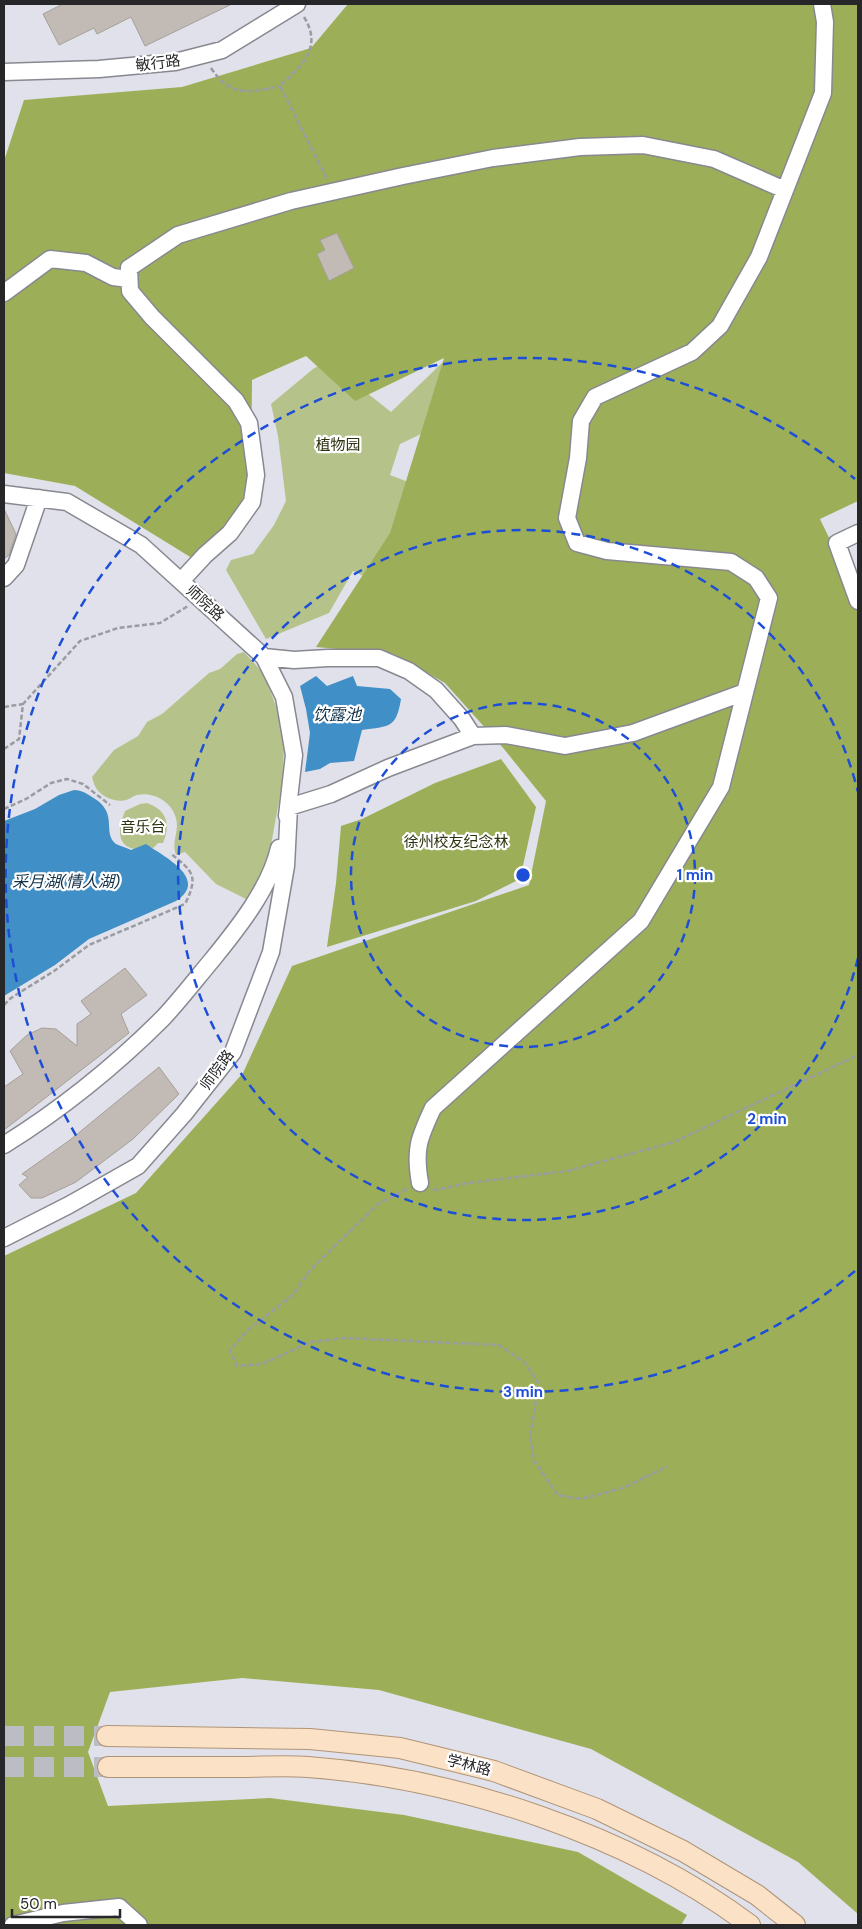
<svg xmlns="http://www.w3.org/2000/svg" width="862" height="1929" viewBox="0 0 862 1929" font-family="'DM Sans','Noto Sans SC',sans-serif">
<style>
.green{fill:#b5c38a}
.forest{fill:#9caf58}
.water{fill:#408fc7}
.building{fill:#c2bbb5;stroke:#a69f99}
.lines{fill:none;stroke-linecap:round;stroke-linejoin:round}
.major-tunnel{stroke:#bbbcc4;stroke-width:20;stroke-dasharray:20 10;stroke-linecap:butt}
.minor-casing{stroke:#878890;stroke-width:19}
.major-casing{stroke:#b09477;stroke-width:22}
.path{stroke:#9b9ca2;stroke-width:2.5;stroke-dasharray:5 2.5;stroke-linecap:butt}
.minor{stroke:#fff;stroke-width:16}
.major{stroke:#fbe2c7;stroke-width:20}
.ring{fill:none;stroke:#1d4ed8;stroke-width:2.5;stroke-dasharray:9 6}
.labels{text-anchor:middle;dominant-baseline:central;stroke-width:4.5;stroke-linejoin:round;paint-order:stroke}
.street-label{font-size:15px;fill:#27272a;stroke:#fff}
.park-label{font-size:15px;fill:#2b330d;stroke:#fff}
.water-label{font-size:16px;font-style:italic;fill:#11324a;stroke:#fff}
.centre{fill:#1d4ed8;stroke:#fff;stroke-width:2.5}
.ring-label{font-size:15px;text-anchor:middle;font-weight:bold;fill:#1d4ed8;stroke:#fff;stroke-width:4.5;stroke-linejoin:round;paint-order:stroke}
</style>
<rect width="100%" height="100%" fill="#e0e1ea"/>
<path class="green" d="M327,361L391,412L443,362L421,434L400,444L390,475L416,485L380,584L353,571L329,613L266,639L226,570L231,560L253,554L274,525L286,501L278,436L271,404L313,369Z
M244,652L264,674L277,709L284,748L282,784L268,862L246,899L216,884L185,852L176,855C170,839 183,829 173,811C166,799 151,792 137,795C133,796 130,799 126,800C117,803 101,797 96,788C94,785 93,780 92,777L114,750L138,736L147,722L162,714L209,673L220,669L237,654Z
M147,803C167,810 171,824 163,843H158C152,850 149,851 140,850C115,848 118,829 125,811L140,804Z"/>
<path class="forest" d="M348,4H858V501L820,519L858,598V1914L798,1862L591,1749L379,1690L242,1678L110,1692L88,1752L108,1806L270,1798L404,1815L578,1852L687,1915L681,1925H4V1256L136,1193L243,1073L292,966L529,885L546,801L504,749L445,683L394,654L316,647L390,533L444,358L355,401L306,356L252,380L251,488L200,563L75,486L4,473V161L24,100L182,87L311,48Z
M501,759L536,807L520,879L476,901L327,947L336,883L341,826L362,819L435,783Z"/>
<path class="water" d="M316,676L327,686L353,676L357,686L390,689L401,699C396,729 389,726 362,730L354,761L330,763L320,769L305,772L310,733L306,709L300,686Z
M74,790C81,790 86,793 92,797C120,813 101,832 116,844C120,846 127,848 131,850L146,844C163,856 210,879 176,901L89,939L55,965L4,996V821L35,809L59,795Z"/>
<path class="building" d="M63,4H232L145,46L131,17L97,34L94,28L59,45L43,14Z
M337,233L354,268L329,281L317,254L325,250L320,240Z
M4,509L16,534L9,555L4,559Z
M125,968L147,995L121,1014L129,1033L4,1130V1087L23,1074L10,1051L27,1035L42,1028L56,1029L77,1046V1024L91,1014L81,1001Z
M159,1067L179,1094L133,1139L76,1182L42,1198H31L19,1185L28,1177L22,1174L70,1140Z"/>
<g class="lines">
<path class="major-tunnel" d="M4,1736H107
M4,1767H108"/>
<g class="minor-casing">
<path id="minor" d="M4,72L99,69L175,62L222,50L297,4
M4,293L50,259L86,263L113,277L129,279
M4,494L67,502L141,545L264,657L284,697L294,755L287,816
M858,533L837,543L858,601
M4,578L16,565L39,498
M181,581L205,555L230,533L252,502L256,475L249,423L236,401L152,317L130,291L129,268L178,235L291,201L403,176L493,158L580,147L643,145L714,159L785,190
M264,657L294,660L328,658H379L409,671L436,690L462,719L473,736
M4,1145C60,1110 116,1065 163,1018C180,1000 196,979 212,960C238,928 270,888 279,848
M420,1183C414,1149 419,1138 433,1108L641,921L721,787L769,598L756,578L731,562L607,551L577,543L567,518L578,458L581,421L595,397L692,352L720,326L759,257L823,93L825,22L822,4
M4,1238L69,1205L138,1166L184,1114L233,1052L271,952L286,866L289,807L331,794L388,768L473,736L506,735L565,746L633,733L745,692
M13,1925L63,1913L119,1907L139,1925"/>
</g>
<g class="major-casing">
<path id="major" d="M107,1736L310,1739L400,1748L494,1771L597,1809L683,1851L757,1895L795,1925
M108,1767C152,1767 196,1767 240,1767C262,1767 285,1765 308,1767C457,1778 630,1835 750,1925"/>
</g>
<path class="path" d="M304,17C323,48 302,65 280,86L327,179
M211,68C230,97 250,93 280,86
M4,707L23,704
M4,749L19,739L23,704L80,641L118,628L160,623L188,606
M4,809L26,799L51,783L67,779L83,784L110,805
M4,1005L11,998L54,971L89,945L185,904C199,876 193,871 170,853
M407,1189L378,1204L310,1270L293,1295L248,1330L230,1350L237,1366L262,1364L311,1342L345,1338L499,1345L524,1362L539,1384L530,1436L534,1461L558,1495L581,1499L623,1488L668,1466
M433,1189L436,1190L468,1183L567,1171L674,1142L858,1055"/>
<use href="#minor" class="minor"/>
<use href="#major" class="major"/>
</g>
<g class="ring">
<circle cx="523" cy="875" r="172"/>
<path d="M858 958A345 345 0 1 1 858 792"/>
<path d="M855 1271A517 517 0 1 1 855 479"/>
</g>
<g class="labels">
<g class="street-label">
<text transform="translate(158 63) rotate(-7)">敏行路</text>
<text transform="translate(205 603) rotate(42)">师院路</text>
<text transform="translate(217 1070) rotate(-54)">师院路</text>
<text transform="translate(469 1765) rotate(14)">学林路</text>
</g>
<g class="park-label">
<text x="338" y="445">植物园</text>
<text x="143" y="827">音乐台</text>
<text x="456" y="842">徐州校友纪念林</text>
</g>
<g class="water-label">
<text x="337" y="714">饮露池</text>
<text x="66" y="881">采月湖(情人湖)</text>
</g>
</g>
<circle cx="523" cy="875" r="8" class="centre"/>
<g class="ring-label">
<text x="695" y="880">1 min</text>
<text x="767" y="1124">2 min</text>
<text x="523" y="1397">3 min</text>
</g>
<rect width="862" height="1929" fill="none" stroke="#27272a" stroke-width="10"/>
<path d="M12 1909v8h108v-8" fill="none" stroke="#27272a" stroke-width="2.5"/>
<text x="20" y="1909" font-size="15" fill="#27272a" stroke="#ffffff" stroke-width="4" paint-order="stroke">50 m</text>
</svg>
